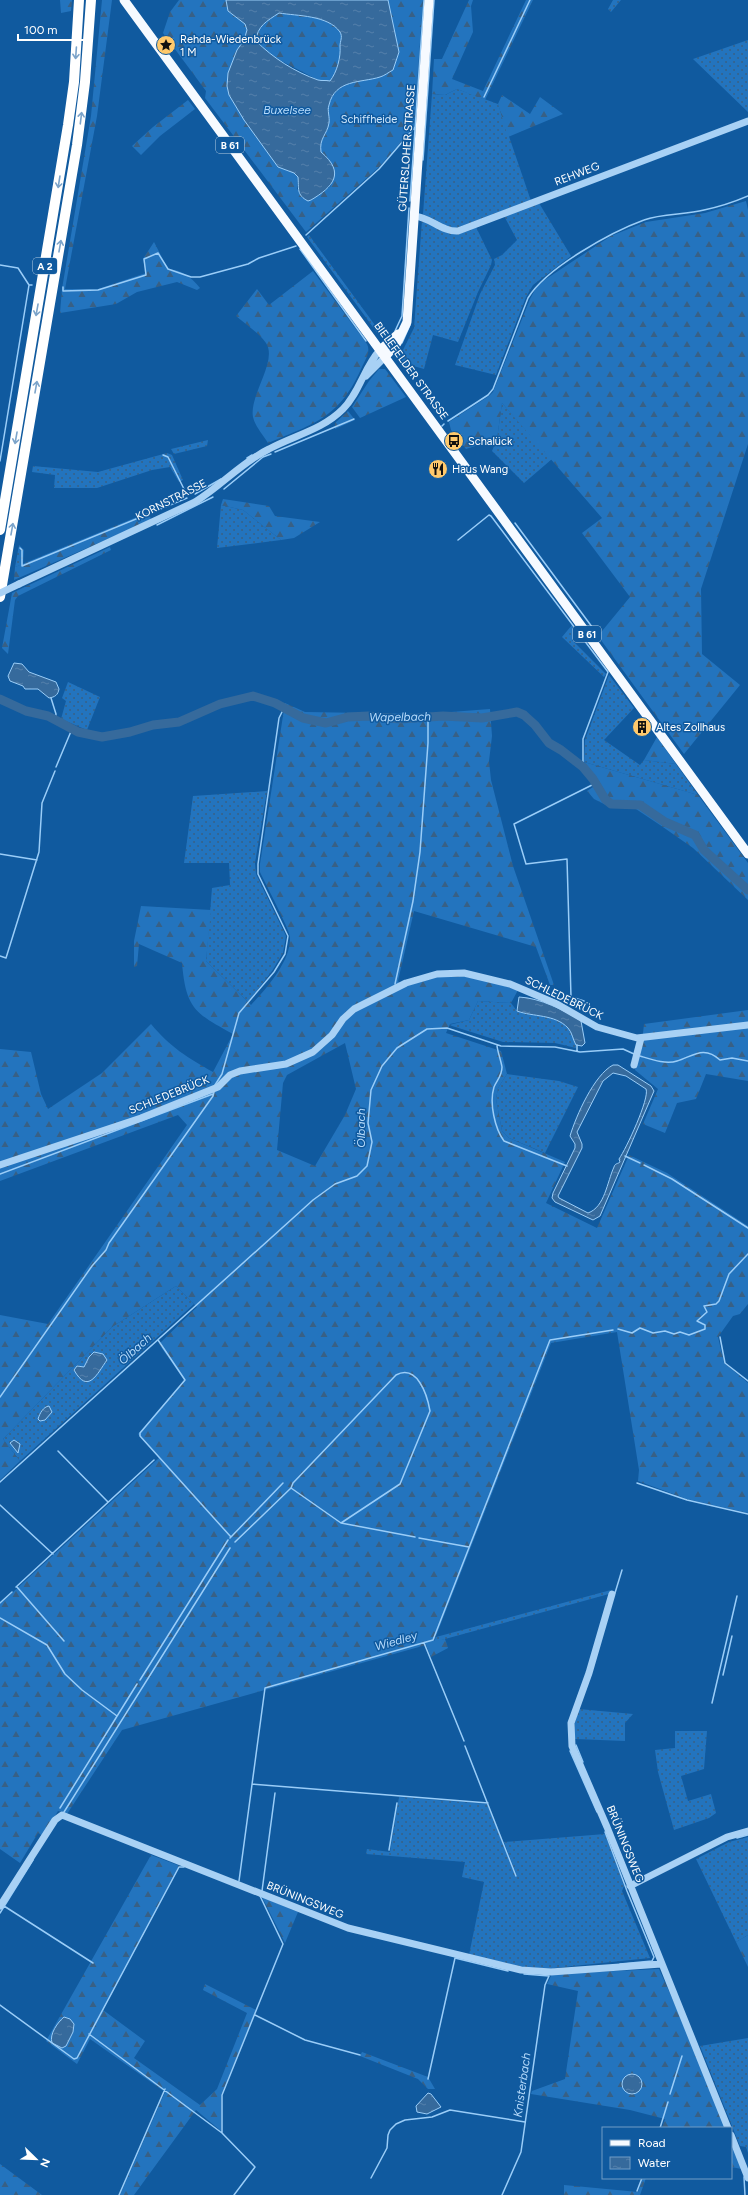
<svg xmlns="http://www.w3.org/2000/svg" width="748" height="2195" viewBox="0 0 748 2195" font-family="Figtree,sans-serif">
<style>
.grass{fill:url(#grass-dots)}
.forest{fill:url(#forest-firs);fill-rule:evenodd}
.water{fill:url(#water-ripples);stroke:#9acdf8;fill-rule:evenodd}
.lines{fill:none;stroke-linecap:round;stroke-linejoin:round}
.stream{stroke:#9acdf8;stroke-width:1.5}
.river{stroke:#366a9c;stroke-width:9}
.minor{stroke:#a8d1f5;stroke-width:7}
.major{stroke:#f6faff;stroke-width:9}
.highway{stroke:#fff;stroke-width:10}
.minor-bridge{stroke:#a8d1f5;stroke-width:7}
.oneway{stroke:#7ca4ca}
.labels{text-anchor:middle;dominant-baseline:central;stroke-width:3;stroke-linejoin:round;paint-order:stroke}
.shield{fill:#105a9f;stroke:#b7cee2;stroke-width:1}
.shield-label{font-size:10px;font-weight:bold;fill:#fff}
.poi-label{font-size:11px;fill:#fff;stroke:#105a9f;text-anchor:start}
.park-label{font-size:11px;fill:#d1e9fe;stroke:#105a9f}
.street-label{font-size:11px;fill:#fff;stroke:#105a9f}
.water-label{font-size:12px;font-style:italic;fill:#b5dafb;stroke:#105a9f}
</style>
<defs>
<pattern id="grass-dots" width="8" height="8" patternUnits="userSpaceOnUse"><rect width="8" height="8" fill="#2374be"/><path d="M2 2h.1M6 6h.1" fill="none" stroke="#386085" stroke-width="1.8" stroke-linecap="round"/></pattern>
<pattern id="forest-firs" width="22" height="20" patternUnits="userSpaceOnUse"><rect width="22" height="20" fill="#2374be"/><path d="M5 1l3.5 6h-7zM16 11l3.5 6h-7z" fill="#386085"/></pattern>
<pattern id="water-ripples" width="26" height="14" patternUnits="userSpaceOnUse"><rect width="26" height="14" fill="#366a9c"/><path d="M2 4q2-2 4 0t4 0M15 11q2-2 4 0t4 0" fill="none" stroke="#5480ab"/></pattern>
</defs>
<rect width="100%" height="100%" fill="#105a9f"/>
<path class="grass" d="M613,0H621L611,12L608,9Z
M748,40V112L693,59Z
M457,89L498,104L531,201L453,229L423,214L432,94L445,95Z
M539,203L571,256L533,285L526,297L496,375L455,365L480,294L495,265L494,259L502,255L517,240L504,216Z
M422,220L448,232L476,227L492,260L491,265L478,292L458,342L433,335L424,369L410,365L406,368L399,358L414,328Z
M309,235L380,332L378,334L307,237Z
M502,403L552,459L524,483L492,451L497,439Z
M208,440L207,446L174,454L171,449Z
M167,453L172,455L183,480L179,482L170,467L152,470L97,488H54L55,475L32,472L33,466L98,472Z
M221,505L243,510L281,540L217,548Z
M19,545L24,550L23,564L15,567Z
M572,625L577,632L572,640L606,674L604,677L562,637Z
M609,675L634,708L604,740L640,765L644,760L676,764L698,795L584,762L585,740Z
M68,682L100,697L87,730L61,719L66,701L62,698Z
M267,791L255,863L256,874L286,936L283,953L272,971L248,1002L206,961L212,888L230,885L229,863H184L193,796Z
M478,1001L511,1003L517,1011C533,1017 555,1014 568,1028C572,1032 573,1040 576,1045V1048L555,1043L503,1042L449,1025L469,1020Z
M507,1074L559,1081L578,1087L545,1153L509,1138L502,1131L496,1099L498,1088Z
M176,1286L194,1304L20,1461L3,1439L112,1327Z
M611,1590L609,1594L434,1642L436,1637Z
M579,1709L633,1714L625,1723V1741L575,1739L574,1726Z
M675,1731H707L704,1769L681,1776L688,1801L711,1794L716,1813L709,1818L674,1830L658,1772L655,1750L675,1748Z
M399,1797L487,1804L516,1877L517,1876L504,1842L605,1834L624,1886L622,1891L650,1958L554,1968L551,1971H540L469,1955L484,1882L462,1877L465,1862L366,1854L367,1849L390,1852Z
M748,1837V1935L736,1942L696,1859L729,1842Z
M748,2038V2153L746,2147L740,2146L700,2046Z"/>
<path class="forest" d="M60,0H72L71,11L61,13Z
M102,0H112L97,116L65,289H98L146,273L143,259L154,242L168,269C182,270 191,277 200,288L197,290L177,282L137,292L116,304L60,313L62,289L91,116Z
M179,0H226L228,11L245,24L247,30L244,40L237,50L229,95L244,120L278,167L294,173L298,177L297,189L311,200L331,186L328,158L321,152C319,137 326,138 328,126C330,119 327,112 329,105C335,82 361,79 380,77L389,8L388,0H423L414,127L378,168L306,232L205,98L206,91L163,33L170,12Z
M469,0H473L471,6L473,32L452,79L483,91L526,0H533L485,100L457,89L445,95L432,94L434,59H442Z
M279,13C297,16 328,15 340,32C343,37 340,41 340,46C341,57 337,72 330,81H320L270,55L256,41C258,26 267,21 279,13Z
M502,95L530,114L540,97L563,114L508,137L498,104Z
M188,100L195,109L160,136L141,155L132,146L153,127Z
M746,201L748,210V444L701,589L702,654L740,685L684,754L598,636L630,597L582,533L602,518L502,403L497,439L466,449L451,430L449,422L489,396L493,392L530,299L536,288L543,281L611,236L646,222L705,213Z
M313,271L367,344C371,352 365,360 362,367C340,417 316,423 268,443C263,435 255,426 253,417C249,395 278,361 266,343C259,333 245,324 236,316L257,289L269,305Z
M379,369H385L406,397L360,418L352,407L369,381Z
M348,411L355,420L335,429V423Z
M223,499L269,506L275,516L320,522L294,538L281,540L243,510L221,505Z
M149,512L151,520L14,580L15,567Z
M110,547L111,550L18,596L15,600L8,654L2,648L12,593Z
M285,703L305,712L425,714L490,709L492,736L489,761L491,780L513,866L554,985H550L536,947L414,911L398,981L402,988C445,967 475,977 518,990L511,1003L478,1001L469,1020L450,1024L446,1033L501,1051L507,1074L498,1088L496,1099L502,1131L509,1138L565,1162L546,1203L597,1228L629,1155L667,1173L748,1226V1304L740,1314L733,1316L718,1337L724,1363L748,1383V1513L687,1499L638,1481L639,1470L617,1332L551,1343L434,1641L445,1639L448,1648L431,1657L426,1645L122,1730L67,1814L58,1811L43,1836L38,1833L20,1863L0,1849V1604L159,1458L138,1434L184,1380L159,1344L197,1307L176,1286L112,1327L3,1439L20,1461L0,1480V1315L48,1324L187,1125L178,1115L0,1181V1049L31,1052L41,1094L48,1109L102,1073L151,1024C170,1047 188,1058 213,1072L233,1034C195,1013 186,1009 182,963L139,944L137,966L134,967V941L141,906L211,910L206,961L251,1005C267,988 291,961 290,937C289,928 265,883 260,872V864ZM345,1043L356,1089L345,1115L315,1166L277,1150L283,1083L287,1075Z
M657,737L676,764L644,760Z
M584,762L698,795L748,863V900L693,848L660,825L636,809L610,807L594,799L587,791L599,783Z
M748,1010V1081L706,1074L696,1099L677,1103L665,1133L643,1124L658,1089L635,1070L642,1043L644,1024Z
M151,1855L180,1866L103,2010L145,2041L134,2058L200,2105L217,2089L247,2013L203,1990L205,1984L256,2010L221,2095V2131L196,2110L134,2195H120L165,2092L90,2039L77,2064L46,2041Z
M262,1897L298,1912L285,1943Z
M748,1935V1967L736,1942Z
M659,1969L694,2047L726,2128H662L665,2119L630,2110L531,2094L532,2091L565,2079L578,1991L547,1984L552,1974Z
M362,2052L428,2077L435,2089H428L418,2079L360,2056Z
M731,2141L742,2169L731,2167Z
M0,2164L42,2195H0Z
M643,2178H646L640,2195H564V2185L638,2192Z"/>
<path class="water" d="M226,0H388L399,52L393,70C389,72 384,76 380,77C361,83 335,79 329,105C327,111 330,117 329,123C327,135 319,138 321,152C346,173 333,187 311,200L308,201C296,195 299,188 298,177L294,173L278,167L244,120L229,95L227,86L228,73L237,50L244,40L247,30L245,24L228,11ZM279,13C297,16 328,15 340,32C343,37 340,41 340,46C341,57 337,72 330,81C326,80 322,81 318,80C295,72 273,58 256,41C257,26 267,21 279,13Z
M14,663L22,664L29,672L56,682L59,689C58,695 55,697 49,698L38,689H25L23,686L10,681L8,676Z
M519,997C540,998 564,1010 581,1021L585,1043L582,1046L576,1045C573,1040 572,1032 568,1028C555,1014 533,1017 517,1011Z
M613,1065H618L651,1086L654,1091L600,1216L593,1220L555,1202L552,1198L553,1193L575,1148V1144L570,1136C576,1116 594,1075 613,1065ZM613,1073L626,1076L646,1089C650,1098 626,1149 619,1159L620,1162C618,1164 615,1163 614,1167C607,1182 605,1207 588,1213L559,1198L558,1196L582,1148V1144L577,1132L603,1081Z
M94,1352L103,1354L107,1360C97,1374 88,1395 74,1370L77,1366L84,1367L89,1357Z
M49,1406L52,1412L45,1420L40,1421L38,1419C40,1413 43,1407 49,1406Z
M14,1440L20,1444L18,1453L10,1443Z
M64,2017L70,2019L74,2024L73,2032L66,2046L62,2048L52,2043C49,2034 58,2022 64,2017Z
M622 2084a10 10 0 1 1 20 0a10 10 0 1 1-20 0Z
M428,2093L431,2094L441,2107L427,2114L417,2112L416,2106Z"/>
<g class="lines">
<path class="stream" d="M484,97L530,0
M423,160L434,0
M410,201L424,0
M306,235L379,169L415,127
M300,249L366,341
M0,265L18,268L29,285H32
M63,287V291L98,290L146,275L144,259L158,253L168,269L191,277H200L248,264L259,258L296,246
M395,331L402,316L409,208
M402,343L410,325
M448,421L488,395L493,389L528,298C546,268 611,232 644,220C662,213 685,215 704,210C719,207 734,202 748,196
M442,426L444,424
M275,452L354,419
M163,455L168,457L184,489
M247,458L252,455
M0,461L29,285
M224,489L263,457L271,454
M195,494L221,479
M515,523L598,635
M157,525L213,497
M458,540L489,515L491,516L608,672L583,739V767
M20,548L22,550V566L187,498
M51,698L56,714L55,719
M56,767L72,729
M0,854L37,860
M0,956L6,958L39,852L42,803L55,771
M395,984L413,901L420,852L428,743V718
M584,1001L571,997L567,859L526,864L514,824L596,783
M497,1046C498,1053 501,1061 502,1067C502,1076 497,1080 494,1087C489,1103 495,1129 504,1141L567,1166
M577,1051V1045
M640,1056C650,1059 666,1065 677,1061C693,1056 704,1045 720,1060L732,1058L748,1061
M215,1085L222,1074L239,1013L274,972L285,954L288,936L258,874V864L279,718L284,708
M625,1156L640,1163
M644,1165L672,1179L748,1228
M0,1174L213,1094
M618,1329L632,1333L640,1328L653,1333L665,1331L674,1334L680,1332L689,1335L705,1329V1325L697,1321L707,1312L704,1306L716,1304L719,1301L729,1274L748,1254
M720,1337L725,1363L748,1381
M158,1340L185,1380L140,1433V1436L231,1537
M0,1397L92,1266L106,1250L109,1243L213,1096L214,1092
M58,1451L108,1502
M0,1482L313,1200L335,1184L357,1176L367,1166L372,1142L368,1123L371,1090L382,1066L397,1048L427,1029L447,1028L501,1046L555,1047L580,1052L623,1049L634,1054
M637,1483L687,1500L748,1514
M291,1488L341,1523L415,1537
M0,1505L53,1554
M230,1538L283,1483
M419,1538L469,1547
M235,1542L291,1488L293,1483L396,1375C417,1364 427,1394 430,1411L400,1484L341,1523
M16,1587L154,1460
M17,1587L64,1641
M615,1593L622,1570
M0,1603L12,1592
M0,1618L47,1645L65,1674L82,1690L117,1716
M424,1643L464,1741
M723,1675L732,1636
M140,1680L228,1540
M712,1703L737,1596
M576,1745L583,1762
M465,1746L516,1876
M570,1751L597,1812
M252,1784L488,1803
M60,1808L137,1684
M64,1812L230,1548
M605,1832L627,1891L654,1957L652,1961L620,1964
M737,1838L748,1835
M389,1850L397,1803
M239,1881L265,1688L433,1640L550,1340L613,1330
M262,1891L275,1793
M4,1906L93,1963
M0,1913L33,1860
M524,1974L549,1976
M0,2005L74,2059L77,2058L179,1867H184
M255,2015L305,2040L360,2055
M89,2034L222,2133
M428,2079L455,1958L508,1971
M670,2094L682,2056
M660,2128L668,2102
M744,2177L745,2195
M371,2178L387,2148L388,2135L390,2130L396,2124L405,2120L432,2117L450,2110L525,2122
M637,2191L642,2178
M119,2195L165,2089
M234,2195L255,2167L222,2133V2095L283,1944L260,1896
M502,2195L521,2152L545,1985L549,1976"/>
<path class="river" d="M0,699L26,711L48,716L78,732L102,737L130,732L153,725L179,722L220,704L253,696L275,703L303,718L326,723L348,717L368,716L400,719L443,716L482,718L517,712L524,715L535,725L549,743L561,750L583,767L593,779L605,799L611,804L640,805L665,822L695,835L704,850L748,890"/>
<path class="minor" d="M414,216C430,217 442,232 458,231L748,121
M366,376L385,357
M19,584L195,502C221,486 242,462 269,449C295,435 322,430 343,409C360,392 364,367 380,350
M634,1065L641,1038
M0,1165L141,1118L218,1087L230,1075L240,1071L286,1064L313,1052L332,1035L343,1019L354,1009L406,983L437,974L464,973L510,984L557,1004L597,1027L637,1038L748,1025
M612,1594L589,1673L571,1723L572,1746L607,1827L728,2128
M630,1886L727,1837L748,1831
M0,1906L55,1820L62,1815L348,1928L521,1970L551,1972L661,1964
M731,2135L748,2178"/>
<path class="major" d="M124,0L748,854
M380,350L398,334
M385,357L397,343L407,322L429,0"/>
<path class="highway" d="M0,530L68,125L74,82L79,0
M0,597L77,145L85,82L91,0"/>
<path class="minor-bridge" d="M0,593L19,584"/>
</g>
<defs><path id="oneway-shaft" d="M-6 0H5M1.5-3L5.5 0L1.5 3" fill="none" stroke-width="1.6" stroke-linecap="round" stroke-linejoin="round"/></defs>
<g class="oneway">
<use href="#oneway-shaft" transform="translate(76 53) rotate(94)"/>
<use href="#oneway-shaft" transform="translate(81 118) rotate(-83)"/>
<use href="#oneway-shaft" transform="translate(59 182) rotate(99)"/>
<use href="#oneway-shaft" transform="translate(60 246) rotate(-80)"/>
<use href="#oneway-shaft" transform="translate(37 310) rotate(100)"/>
<use href="#oneway-shaft" transform="translate(36 387) rotate(-80)"/>
<use href="#oneway-shaft" transform="translate(16 438) rotate(100)"/>
<use href="#oneway-shaft" transform="translate(12 529) rotate(-80)"/>
</g>
<defs>
<g id="sight-disc" transform="scale(1)"><circle r="9.5" fill="#ffc96c" stroke="#105a9f"/><path d="M0-6L1.8-2.2L6-1.7L2.9 1.2L3.7 5.4L0 3.3L-3.7 5.4L-2.9 1.2L-6-1.7L-1.8-2.2Z" fill="#111"/></g>
<g id="bus-disc" transform="scale(1)"><circle r="9.5" fill="#ffc96c" stroke="#105a9f"/><path d="M-5-6H5V4H4V6H2V4H-2V6H-4V4H-5ZM-3.5-4V0h7V-4ZM-3.5 1.2v1.5H-2V1.2ZM2 1.2v1.5H3.5V1.2Z" fill="#111"/></g>
<g id="restaurant-disc" transform="scale(1)"><circle r="9.5" fill="#ffc96c" stroke="#105a9f"/><path d="M-5-6h1v4h1v-4h1v4h1v-4h1v5L-1.5 .5V6h-2V.5L-5-1ZM5-6V6H3V1.5H1.5Q1.5-4 5-6Z" fill="#111"/></g>
<g id="building-disc" transform="scale(1)"><circle r="9.5" fill="#ffc96c" stroke="#105a9f"/><path d="M-4-6H4V6H1V3H-1V6H-4ZM-2.5-4.3h1.7v1.8h-1.7ZM.8-4.3h1.7v1.8H.8ZM-2.5-1h1.7V.8h-1.7ZM.8-1h1.7V.8H.8Z" fill="#111"/></g>
</defs>
<g fill-rule="evenodd">
<use href="#sight-disc" x="166" y="45"/>
<use href="#bus-disc" x="454" y="441"/>
<use href="#restaurant-disc" x="438" y="469"/>
<use href="#building-disc" x="642" y="727"/>
</g>
<g class="labels">
<g class="shield">
<rect x="216" y="137" width="28" height="16" rx="3"/>
<rect x="33" y="258" width="24" height="16" rx="3"/>
<rect x="573" y="626" width="28" height="16" rx="3"/>
</g>
<g class="shield-label">
<text x="230" y="145">B 61</text>
<text x="45" y="266">A 2</text>
<text x="587" y="634">B 61</text>
</g>
<g class="poi-label">
<text x="180" y="39">Rehda-Wiedenbrück<tspan x="180" dy="13">1 M</tspan></text>
<text x="468" y="441">Schalück</text>
<text x="452" y="469">Haus Wang</text>
<text x="656" y="727">Altes Zollhaus</text>
</g>
<g class="park-label">
<text x="369" y="119">Schiffheide</text>
</g>
<g class="street-label">
<text transform="translate(407 148) rotate(-86)">GÜTERSLOHER STRASSE</text>
<text transform="translate(577 174) rotate(-21)">REHWEG</text>
<text transform="translate(411 371) rotate(54)">BIELEFELDER STRASSE</text>
<text transform="translate(171 500) rotate(-27)">KORNSTRASSE</text>
<text transform="translate(564 998) rotate(26)">SCHLEDEBRÜCK</text>
<text transform="translate(169 1095) rotate(-22)">SCHLEDEBRÜCK</text>
<text transform="translate(625 1844) rotate(68)">BRÜNINGSWEG</text>
<text transform="translate(305 1900) rotate(22)">BRÜNINGSWEG</text>
</g>
<g class="water-label">
<text x="287" y="110">Buxelsee</text>
<text transform="translate(400 717) rotate(-1)">Wapelbach</text>
<text transform="translate(361 1128) rotate(-90)">Ölbach</text>
<text transform="translate(135 1349) rotate(-42)">Ölbach</text>
<text transform="translate(396 1641) rotate(-16)">Wiedley</text>
<text transform="translate(522 2085) rotate(-82)">Knisterbach</text>
</g>
</g>
<rect x="602" y="2127" width="130" height="52" fill="#105a9f" stroke="#709cc5"/>
<rect x="610" y="2140" width="20" height="6" fill="#f6faff" stroke="#709cc5"/>
<text x="638" y="2147" font-size="12" fill="#ffffff">Road</text>
<rect x="610" y="2157" width="20" height="12" fill="url(#water-ripples)" stroke="#709cc5"/>
<text x="638" y="2167" font-size="12" fill="#ffffff">Water</text>
<g transform="translate(36 2159) rotate(113)" stroke="#105a9f" stroke-width="3" paint-order="stroke">
<path d="M0-3L7 15L0 10L-7 15Z" fill="#ffffff"/>
<text y="-6" font-size="11" font-weight="bold" text-anchor="middle" fill="#ffffff">N</text>
</g>
<path d="M18 34v6h73v-6" fill="none" stroke="#ffffff" stroke-width="2"/>
<text x="24" y="34" font-size="12" fill="#ffffff" stroke="#105a9f" stroke-width="3" paint-order="stroke">100 m</text>
</svg>
